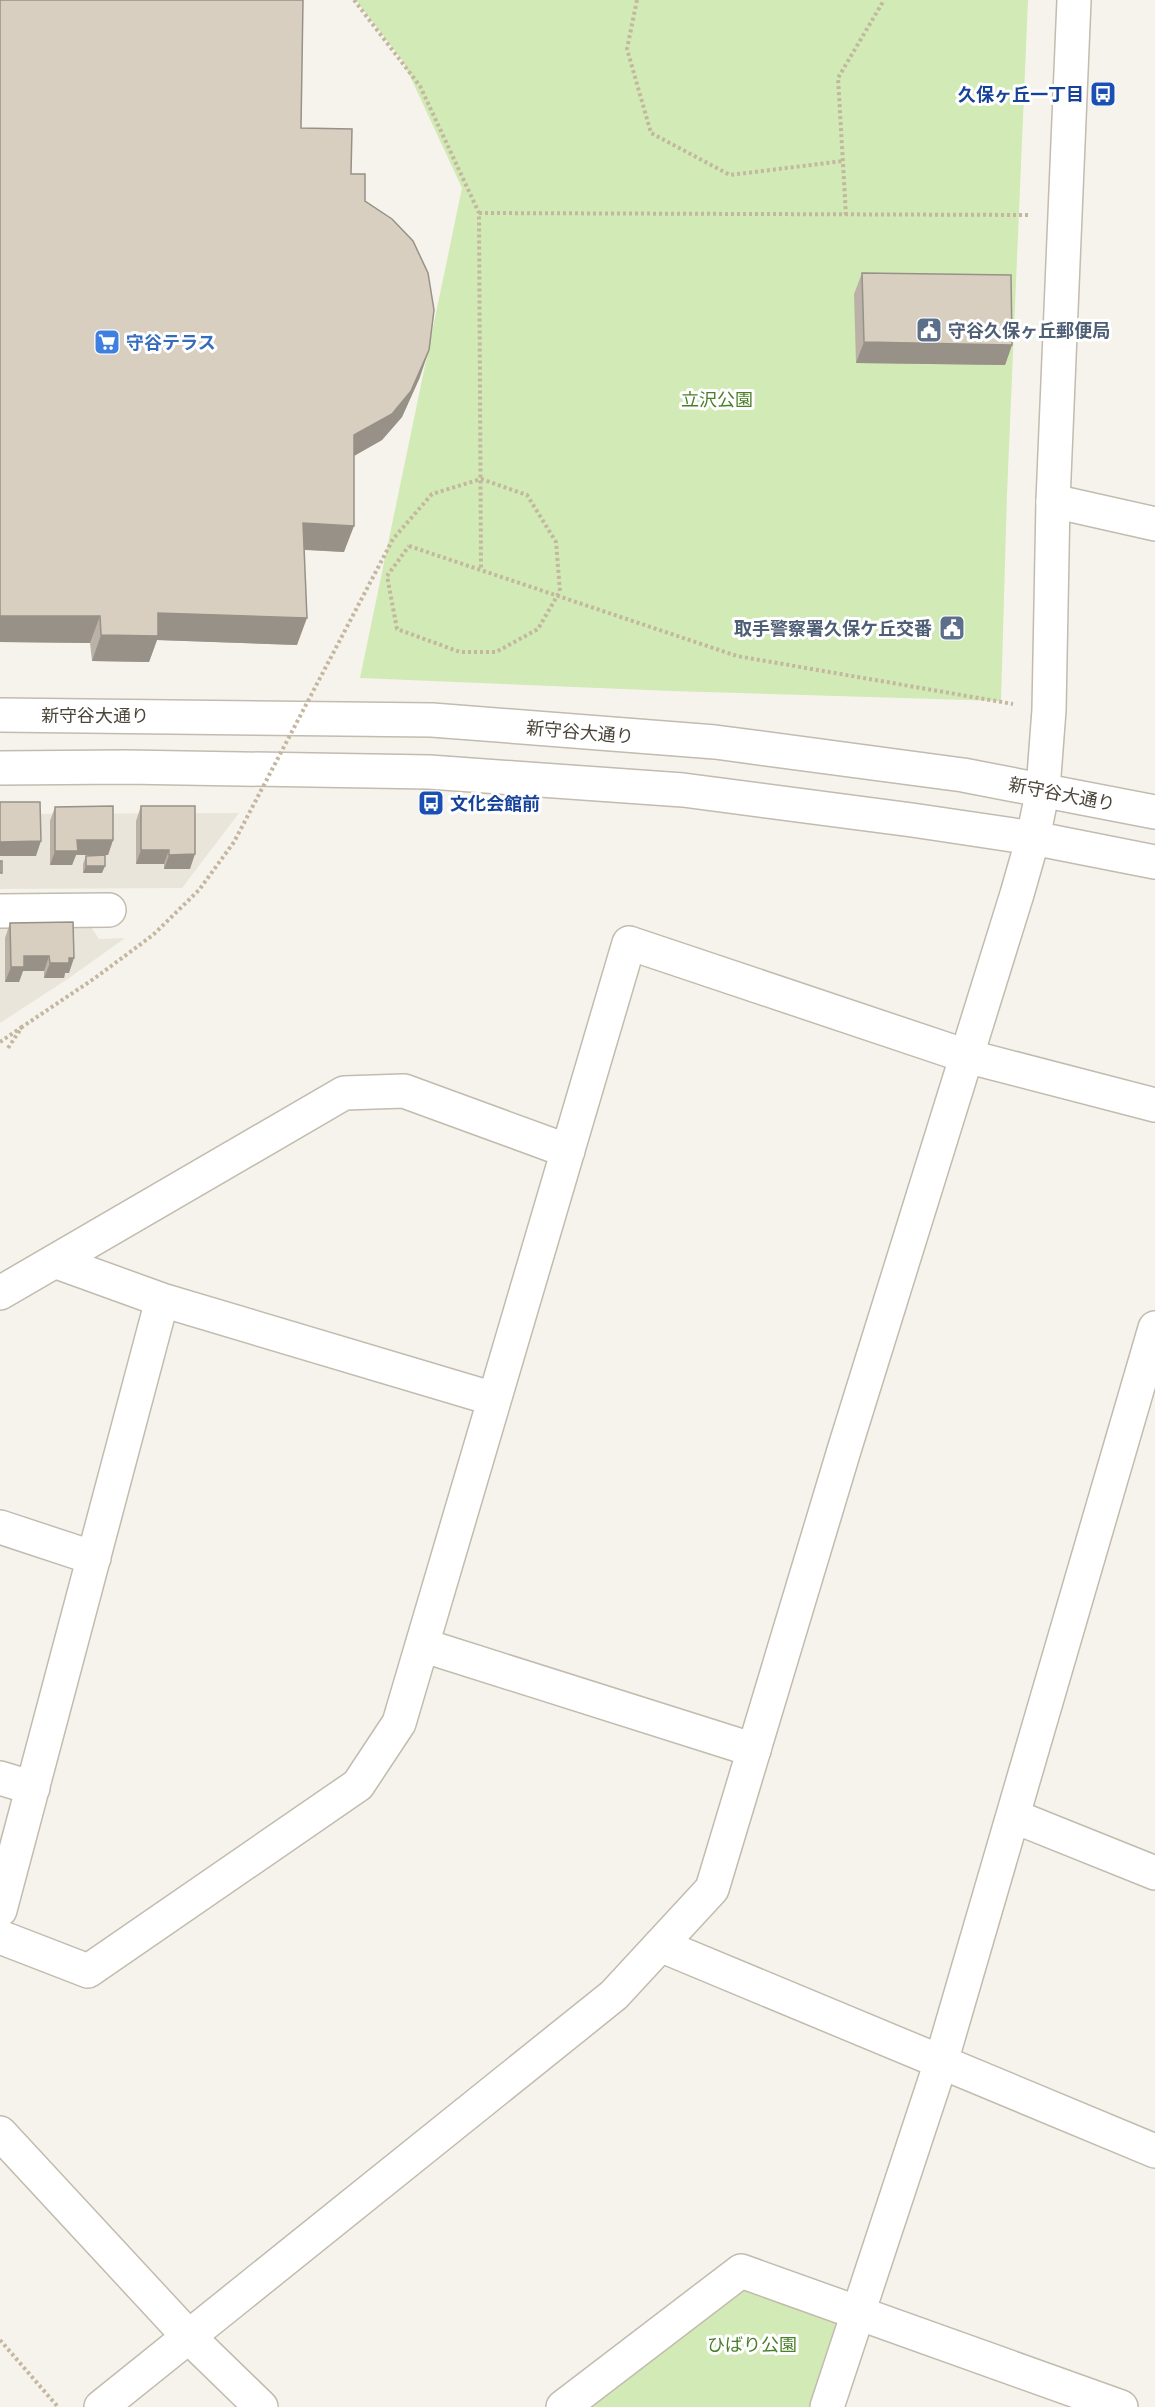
<svg xmlns="http://www.w3.org/2000/svg" width="1155" height="2407" viewBox="0 0 1155 2407" font-family="'Roboto Condensed','Noto Sans JP',sans-serif">
<style>
.residential{fill:#eae5da}
.green{fill:#d2eab5}
.lines{fill:none;stroke-linecap:round;stroke-linejoin:round}
.minor-casing{stroke:#c2bbae;stroke-width:36}
.tertiary-casing{stroke:#c2bbae;stroke-width:36}
.path{stroke:#c4b79f;stroke-width:4;stroke-dasharray:3 3;stroke-linecap:butt}
.minor{stroke:#fff;stroke-width:33}
.tertiary{stroke:#fff;stroke-width:33}
.path-bridge{stroke:#c4b79f;stroke-width:4;stroke-dasharray:3 3;stroke-linecap:butt}
.wall{fill:#bab2a6}
.shaded-wall{fill:#979187}
.building{fill:#d8cfc1;stroke:#979187;stroke-width:1.5}
.labels{text-anchor:middle;dominant-baseline:central;stroke-width:6;stroke-linejoin:round;paint-order:stroke}
.transit-label{font-size:18px;font-weight:bold;fill:#164399;stroke:#fff;text-anchor:end}
.service-label{font-size:18px;font-weight:bold;fill:#4e5e75;stroke:#fff;text-anchor:start}
.shop-label{font-size:18px;font-weight:bold;fill:#366cbe;stroke:#fff;text-anchor:start}
.park-label{font-size:18px;fill:#4a7f2a;stroke:#fff}
.street-label{font-size:18px;fill:#4b4439;stroke:#fff}
</style>
<rect width="100%" height="100%" fill="#f6f3ec"/>
<path class="residential" d="M239,813L182,888L0,889V814Z
M0,926L91,927L99,939L125,938L69,978L0,1023Z"/>
<path class="green" d="M356,0H1028L1007,494L1001,701L671,691L360,678L462,188L403,61Z
M741,2271L858,2313L827,2407H563Z"/>
<g class="lines">
<g class="minor-casing">
<path id="minor" d="M1053,501L1155,524
M0,911L109,910
M57,1262L162,1300L494,1399
M0,1293L344,1093L404,1091L568,1151
M0,1527L94,1558
M422,1645L754,1750
M0,1778L33,1788
M1013,1816L1155,1873
M0,1910L162,1300
M0,1937L88,1971L358,1785L399,1723L629,943L966,1056L1155,1105
M0,2133L190,2338L261,2407
M563,2407L741,2271L1121,2407
M827,2407L941,2062L1155,1328"/>
</g>
<g class="tertiary-casing">
<path id="tertiary" d="M0,715L432,720L715,742L963,775L1155,812
M0,768L126,767L429,772L683,790L912,820L1033,838L1155,862
M660,1945L1155,2151
M101,2407L614,1995L712,1889L845,1447L1017,894L1033,838L1043,789L1049,710L1053,501L1074,0"/>
</g>
<path class="path" d="M354,0L420,86L479,213L481,570
M637,0L627,49L651,133L730,175L843,161
M479,213L1031,215
M846,215L838,78L884,0
M409,546L737,656L1013,704
M0,1042L22,1027
M0,2340L58,2407"/>
<use href="#minor" class="minor"/>
<use href="#tertiary" class="tertiary"/>
<path class="path-bridge" d="M8,1048L22,1027L95,978L153,935L199,890L234,842L393,539L432,494L481,479L527,495L556,542L560,591L538,629L496,652H460L397,629L387,576L409,546"/>
</g>
<path class="wall" d="M301,128L351,174L365,201L420,377L402,417L382,440L354,456L344,552L304,550L297,645L157,640L149,662L92,661L90,643L0,642Z
M862,273L1012,345L1005,365L856,363L854,294Z
M141,806L190,869H164V864H136V821Z
M55,807L113,840L108,855H76L72,865H50V821Z
M86,856L102,873H83V864Z
M10,923L69,973H65L64,978H44V971H23L19,982H5V938Z"/>
<path class="shaded-wall" d="M864,342L1012,345L1005,365L856,363Z
M429,350L420,377L402,417L382,440L345,461L354,435Z
M303,523L354,526L344,552L293,549Z
M158,613L307,618L297,645L157,640L149,662L92,661L101,635Z
M0,616H100L90,643L0,642Z
M77,840H113L108,855H76L72,865H50L55,851Z
M41,841L36,856H0V842Z
M141,850H169L164,864H136Z
M195,854L190,869H164L169,855Z
M86,866H105L102,873H83Z
M24,956H49L44,971H23L19,982H5L11,967Z
M69,958H74L69,973H65L64,978H44L50,963Z"/>
<path class="building" d="M0,0H303L301,128L352,129L351,174H365V201L392,219L413,241L428,273L434,310L429,350L411,391L392,414L354,435V526L303,523L307,618L158,613V636L101,635L100,616H0Z
M862,273L1011,275L1012,345L864,342Z
M0,802H40L41,841L0,842Z
M113,806V840H77L78,851H55V807Z
M141,806H195V854L169,855V850H141Z
M105,855V866H86V856Z
M0,861H2V873H0Z
M73,922L74,958H69V963H50L49,956H24V967H11L10,923Z"/>
<defs>
<g id="bus-square" transform="scale(1.35)"><rect x="-9" y="-9" width="18" height="18" rx="4" fill="#1a4fb4" stroke="#fff"/><path d="M-5-6H5V4H4V6H2V4H-2V6H-4V4H-5ZM-3.5-4V0h7V-4ZM-3.5 1.2v1.5H-2V1.2ZM2 1.2v1.5H3.5V1.2Z" fill="#fff"/></g>
<g id="civic-square" transform="scale(1.35)"><rect x="-9" y="-9" width="18" height="18" rx="4" fill="#5c6f8a" stroke="#fff"/><path d="M-.6-6.5H3V-4.5H.6V-3L4-1V1h2V6H-6V1h2V-1L-.6-3ZM-1.2 2.5V6h2.4V2.5Z" fill="#fff"/></g>
<g id="supermarket-square" transform="scale(1.35)"><rect x="-9" y="-9" width="18" height="18" rx="4" fill="#3f7fe0" stroke="#fff"/><path d="M-6-5.5h2.5l.6 2H6L4.5 2H-2.5L-4.4-4H-6ZM-1.5 3.2a1.3 1.3 0 1 0 .1 0ZM3 3.2a1.3 1.3 0 1 0 .1 0Z" fill="#fff"/></g>
</defs>
<g fill-rule="evenodd">
<use href="#bus-square" x="1103" y="94"/>
<use href="#civic-square" x="929" y="330"/>
<use href="#supermarket-square" x="107" y="342"/>
<use href="#civic-square" x="952" y="628"/>
<use href="#bus-square" x="431" y="803"/>
</g>
<g class="labels">
<g class="transit-label">
<text x="1084" y="94">久保ヶ丘一丁目</text>
<text x="450" y="803" text-anchor="start">文化会館前</text>
</g>
<g class="service-label">
<text x="948" y="330">守谷久保ヶ丘郵便局</text>
<text x="932" y="628" text-anchor="end">取手警察署久保ケ丘交番</text>
</g>
<g class="shop-label">
<text x="126" y="342">守谷テラス</text>
</g>
<g class="park-label">
<text x="717" y="399">立沢公園</text>
<text x="752" y="2344">ひばり公園</text>
</g>
<g class="street-label">
<text x="95" y="715">新守谷大通り</text>
<text transform="translate(580 732) rotate(5)">新守谷大通り</text>
<text transform="translate(1062 794) rotate(11)">新守谷大通り</text>
</g>
</g>
</svg>
